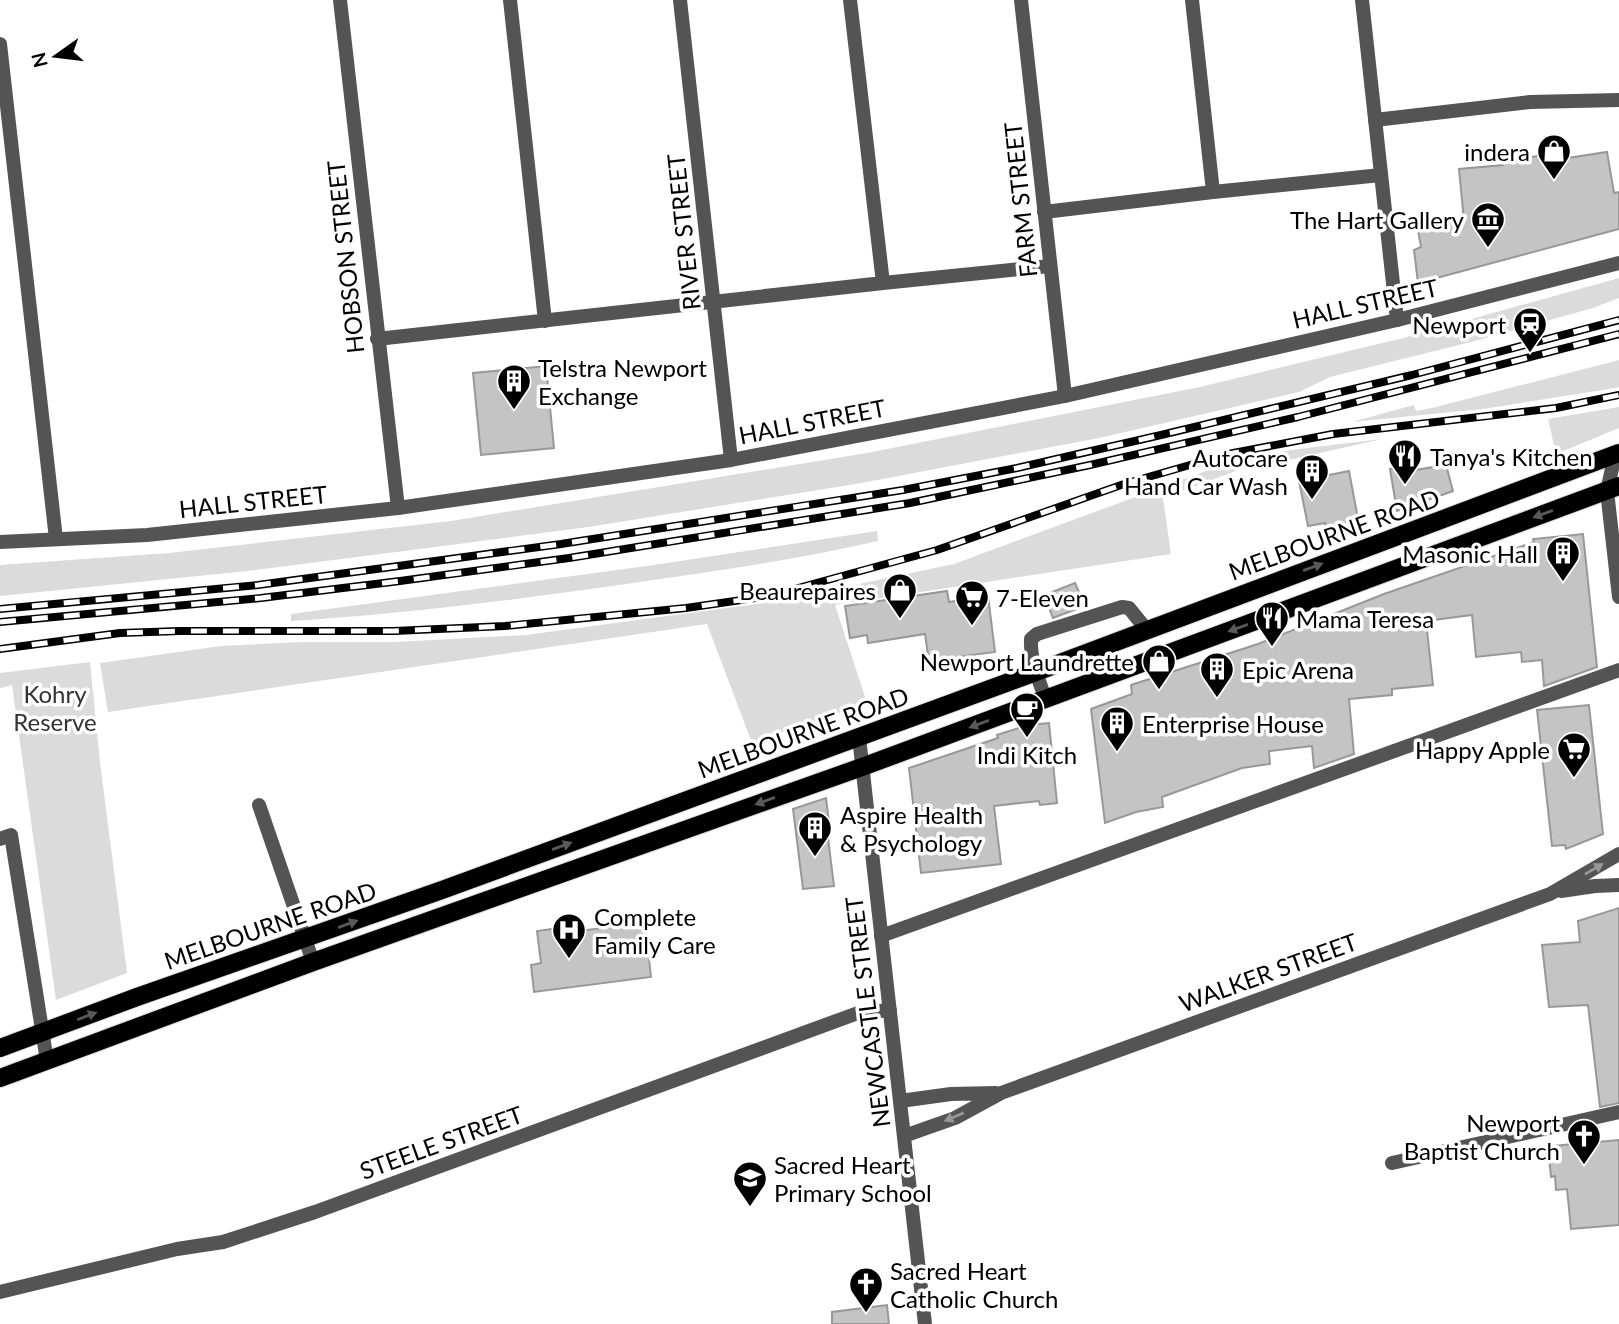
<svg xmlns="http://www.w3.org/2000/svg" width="1619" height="1324" viewBox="0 0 1619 1324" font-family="Lato,sans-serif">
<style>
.green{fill:#dbdbdb}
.building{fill:#c4c4c4;stroke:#989898;stroke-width:2}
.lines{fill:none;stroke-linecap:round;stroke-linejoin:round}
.primary-casing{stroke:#dbdbdb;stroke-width:20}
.service{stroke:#545454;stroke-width:14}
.minor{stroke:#545454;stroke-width:14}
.tertiary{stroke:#545454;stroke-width:14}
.primary{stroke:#000;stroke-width:18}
.rail-casing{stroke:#000;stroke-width:8}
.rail{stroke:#fff;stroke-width:5;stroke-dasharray:16;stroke-linecap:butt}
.oneway{fill:#595959}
.oneway2{fill:#989898}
.labels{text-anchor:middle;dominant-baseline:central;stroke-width:7;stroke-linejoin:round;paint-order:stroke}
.poi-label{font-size:24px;fill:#000;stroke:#fff;text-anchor:start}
.street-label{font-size:24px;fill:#000;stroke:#fff}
.park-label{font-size:24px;fill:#323232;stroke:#fff}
</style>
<rect width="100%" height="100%" fill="#fff"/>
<path class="green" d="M1619,278V298L1593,308L1479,340L1330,377L1299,392L1099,438L856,484L588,527L443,546L248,571L0,596V565L169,553L451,521L867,453L1200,387L1403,338Z
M1619,360V387L1615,388L1483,409L1352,422L1414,405L1416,411L1432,408Z
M1619,407V428L1556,454L1548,419Z
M1382,439L1262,466L1257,463L1163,498L1171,554L835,605L867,703L752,743L707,624L108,712L100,663L221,646L300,642H395L526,635L779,601L954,564L1211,469L1250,457L1291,450Z
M877,531L878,541C795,560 710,572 626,584C515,600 403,614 291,621V614L661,564Z
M90,662L100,762L127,973L56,1000L12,685L0,688V673Z"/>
<path class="building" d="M1607,152L1614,193L1619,192V229L1418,283L1414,250L1421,247L1418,230L1464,221L1459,169L1503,165V161L1560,153L1561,159Z
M546,366L554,448L481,455L473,373Z
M1414,464L1415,470L1446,465L1453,491L1397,511L1390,469Z
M1349,471L1359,524L1327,536L1325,523L1308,526L1299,481Z
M1583,534L1597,667L1544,686L1542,660L1522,662L1521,652L1476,657L1472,615L1426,621L1433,685L1392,689V695L1349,699L1354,754L1314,768L1312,746L1269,751L1270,764L1242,768L1162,797L1163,807L1136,812L1105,823L1091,709L1132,694L1131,685L1258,644L1384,594L1534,542L1533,539Z
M1075,583L1085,606L1053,618L1044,595Z
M947,591L949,602L988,596L995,652L957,657L958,665L930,669L925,634L868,643L867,635L850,638L845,606Z
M1589,705L1603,834L1566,849L1565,845L1552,846L1537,710Z
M1049,723L1057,803L1040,805L1039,801L994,806L1001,864L921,873L909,768L998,738L997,735L1028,725Z
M826,798L830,830H827L834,886L803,889L793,809Z
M1619,908V1103L1600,1107L1588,1005L1549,1007L1542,945L1580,942L1578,921Z
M577,921L578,931L645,923L651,977L534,992L531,965L541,963L537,931L559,928L558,924Z
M1619,1140V1225L1571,1229L1567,1189L1556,1190L1555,1176L1551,1177L1549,1157L1554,1156L1553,1146Z
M887,1305L889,1324H832V1312Z"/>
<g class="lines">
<g class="primary-casing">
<path id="primary" d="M0,1048L137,997L442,890L1036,672L1619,453
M0,1078L313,962L862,767L1619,486"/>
</g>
<path class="service" d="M510,0L545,321
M1192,0L1213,192
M1375,120L1530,102L1619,100
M1044,212L1213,192L1381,175
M883,283L1050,266
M377,339L883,283L850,0
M1046,700C1039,681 1030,660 1031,639L1037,634L1122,607L1129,608L1146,629
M0,839L11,835L47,1061
M881,936L1619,670
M1392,1163L1619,1112"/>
<path class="minor" d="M340,0L398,508
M680,0L731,460
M1021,0L1065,396
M1362,0L1397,320
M0,44L56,539
M859,737L925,1324
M259,805L313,962
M1561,891L1595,886L1619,885
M900,1101L951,1094L996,1093
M904,1136L955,1118L1001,1093L1550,894L1619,854
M0,1292L177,1249L223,1242L315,1212L858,1013L890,1010"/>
<path class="tertiary" d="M1615,455L1607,491L1619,597
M0,542L147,535L398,508L731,460L1065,396L1397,320L1619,263"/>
<use href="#primary" class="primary"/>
<g class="rail-casing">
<path id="rail" d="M0,609L258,585L561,544L903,490L1017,468L1161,435L1412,375L1619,320
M0,622L261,598L400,581L569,558L910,503L1090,465L1298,417L1619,334
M0,649L120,633L180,631H394L505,626L686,608L769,596L937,550L1124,484L1228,454L1333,434L1556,408L1619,395"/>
</g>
<use href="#rail" class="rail"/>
</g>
<defs><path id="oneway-solid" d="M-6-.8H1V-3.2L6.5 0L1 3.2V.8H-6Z" transform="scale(1.75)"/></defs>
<g class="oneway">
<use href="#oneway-solid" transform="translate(1543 514) rotate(160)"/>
<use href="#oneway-solid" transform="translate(1313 567) rotate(-20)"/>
<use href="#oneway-solid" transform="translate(1238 628) rotate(160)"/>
<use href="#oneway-solid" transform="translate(979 724) rotate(160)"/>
<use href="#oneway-solid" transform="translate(765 801) rotate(160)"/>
<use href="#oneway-solid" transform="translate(562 846) rotate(-20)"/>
<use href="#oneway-solid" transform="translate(348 924) rotate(-20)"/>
<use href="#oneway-solid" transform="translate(87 1016) rotate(-21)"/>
</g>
<g class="oneway2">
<use href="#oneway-solid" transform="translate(1594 869) rotate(-30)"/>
<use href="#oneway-solid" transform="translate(954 1117) rotate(157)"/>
</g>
<defs>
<g id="shop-pin" transform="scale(1.75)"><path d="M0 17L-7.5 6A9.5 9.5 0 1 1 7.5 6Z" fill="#000" stroke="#fff"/><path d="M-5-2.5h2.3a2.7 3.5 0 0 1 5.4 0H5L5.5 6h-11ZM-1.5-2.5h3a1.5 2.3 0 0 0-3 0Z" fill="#fff"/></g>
<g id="museum-pin" transform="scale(1.75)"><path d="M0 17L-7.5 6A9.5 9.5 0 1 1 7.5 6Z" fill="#000" stroke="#fff"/><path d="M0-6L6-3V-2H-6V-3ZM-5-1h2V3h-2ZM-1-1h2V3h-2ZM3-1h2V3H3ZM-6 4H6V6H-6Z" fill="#fff"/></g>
<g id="station-pin" transform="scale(1.75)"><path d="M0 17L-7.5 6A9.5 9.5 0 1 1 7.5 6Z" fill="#000" stroke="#fff"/><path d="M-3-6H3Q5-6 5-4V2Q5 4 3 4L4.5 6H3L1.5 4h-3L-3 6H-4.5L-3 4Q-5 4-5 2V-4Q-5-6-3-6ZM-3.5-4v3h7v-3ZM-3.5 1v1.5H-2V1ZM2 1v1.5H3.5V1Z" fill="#fff"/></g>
<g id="building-pin" transform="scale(1.75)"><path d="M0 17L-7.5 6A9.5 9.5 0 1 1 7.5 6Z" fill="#000" stroke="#fff"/><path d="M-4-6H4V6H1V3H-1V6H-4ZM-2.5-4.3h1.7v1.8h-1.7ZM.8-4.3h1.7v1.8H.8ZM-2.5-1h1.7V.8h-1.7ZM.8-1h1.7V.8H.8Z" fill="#fff"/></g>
<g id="restaurant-pin" transform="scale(1.75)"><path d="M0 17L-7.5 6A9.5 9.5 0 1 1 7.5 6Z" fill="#000" stroke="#fff"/><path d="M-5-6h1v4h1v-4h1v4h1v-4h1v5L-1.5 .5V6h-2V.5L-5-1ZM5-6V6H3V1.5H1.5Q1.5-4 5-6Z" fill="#fff"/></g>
<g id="supermarket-pin" transform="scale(1.75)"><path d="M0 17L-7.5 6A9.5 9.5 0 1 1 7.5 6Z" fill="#000" stroke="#fff"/><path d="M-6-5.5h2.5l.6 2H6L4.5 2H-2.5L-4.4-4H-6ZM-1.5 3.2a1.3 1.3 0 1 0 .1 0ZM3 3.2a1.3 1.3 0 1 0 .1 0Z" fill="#fff"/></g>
<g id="cafe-pin" transform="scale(1.75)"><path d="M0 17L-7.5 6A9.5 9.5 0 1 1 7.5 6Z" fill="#000" stroke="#fff"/><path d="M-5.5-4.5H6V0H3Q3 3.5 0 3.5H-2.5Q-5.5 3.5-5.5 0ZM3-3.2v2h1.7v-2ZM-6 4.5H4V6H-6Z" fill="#fff"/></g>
<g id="hospital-pin" transform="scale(1.75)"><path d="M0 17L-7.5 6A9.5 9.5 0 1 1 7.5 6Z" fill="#000" stroke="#fff"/><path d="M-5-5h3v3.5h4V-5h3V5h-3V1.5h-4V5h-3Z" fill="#fff"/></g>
<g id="church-pin" transform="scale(1.75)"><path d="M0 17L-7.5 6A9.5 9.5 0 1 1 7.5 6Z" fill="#000" stroke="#fff"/><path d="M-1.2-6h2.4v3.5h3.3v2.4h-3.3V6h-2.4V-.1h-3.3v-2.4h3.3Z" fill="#fff"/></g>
<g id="school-pin" transform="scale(1.75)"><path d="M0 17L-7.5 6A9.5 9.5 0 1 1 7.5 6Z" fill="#000" stroke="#fff"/><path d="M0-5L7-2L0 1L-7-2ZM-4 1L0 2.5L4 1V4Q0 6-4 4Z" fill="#fff"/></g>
</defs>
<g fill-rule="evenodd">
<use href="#shop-pin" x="1554" y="151"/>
<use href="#museum-pin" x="1488" y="219"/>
<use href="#station-pin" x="1530" y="324"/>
<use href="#building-pin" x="514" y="381"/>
<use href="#restaurant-pin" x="1405" y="456"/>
<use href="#building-pin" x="1312" y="471"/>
<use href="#building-pin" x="1563" y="553"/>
<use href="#shop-pin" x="900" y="590"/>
<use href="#supermarket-pin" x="972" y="597"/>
<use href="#restaurant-pin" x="1272" y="618"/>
<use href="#shop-pin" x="1159" y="661"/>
<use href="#building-pin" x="1217" y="669"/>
<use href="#cafe-pin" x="1027" y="709"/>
<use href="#building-pin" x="1117" y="723"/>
<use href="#supermarket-pin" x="1574" y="749"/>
<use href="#building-pin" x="815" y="828"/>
<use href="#hospital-pin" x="569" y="930"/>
<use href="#church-pin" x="1584" y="1136"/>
<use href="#school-pin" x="750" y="1178"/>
<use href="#church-pin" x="866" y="1284"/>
</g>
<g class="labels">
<g class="poi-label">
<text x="1530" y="151" text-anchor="end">indera</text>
<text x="1464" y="219" text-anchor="end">The Hart Gallery</text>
<text x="1506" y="324" text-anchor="end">Newport</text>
<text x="538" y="367">Telstra Newport<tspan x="538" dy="28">Exchange</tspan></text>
<text x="1430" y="456">Tanya's Kitchen</text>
<text x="1288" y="457" text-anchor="end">Autocare<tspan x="1288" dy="28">Hand Car Wash</tspan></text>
<text x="1538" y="553" text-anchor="end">Masonic Hall</text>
<text x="876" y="590" text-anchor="end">Beaurepaires</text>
<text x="996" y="597">7-Eleven</text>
<text x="1296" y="618">Mama Teresa</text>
<text x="1134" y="661" text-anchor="end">Newport Laundrette</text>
<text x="1242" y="669">Epic Arena</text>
<text x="1142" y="723">Enterprise House</text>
<text x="1550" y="749" text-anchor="end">Happy Apple</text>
<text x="1027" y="754" text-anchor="middle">Indi Kitch</text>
<text x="840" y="814">Aspire Health<tspan x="840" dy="28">&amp; Psychology</tspan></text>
<text x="594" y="916">Complete<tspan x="594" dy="28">Family Care</tspan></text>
<text x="1560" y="1122" text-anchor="end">Newport<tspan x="1560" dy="28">Baptist Church</tspan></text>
<text x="774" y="1164">Sacred Heart<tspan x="774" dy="28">Primary School</tspan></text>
<text x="890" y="1270">Sacred Heart<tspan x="890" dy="28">Catholic Church</tspan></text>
</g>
<g class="street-label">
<text transform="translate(1020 200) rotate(-96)">FARM STREET</text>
<text transform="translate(683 232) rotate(-96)">RIVER STREET</text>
<text transform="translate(345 257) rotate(-96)">HOBSON STREET</text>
<text transform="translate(1365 303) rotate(-13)">HALL STREET</text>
<text transform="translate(812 421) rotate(-11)">HALL STREET</text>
<text transform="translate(253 501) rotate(-6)">HALL STREET</text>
<text transform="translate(1334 534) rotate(-20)">MELBOURNE ROAD</text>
<text transform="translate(803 732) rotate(-20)">MELBOURNE ROAD</text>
<text transform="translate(270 925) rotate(-19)">MELBOURNE ROAD</text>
<text transform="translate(1268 972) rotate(-20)">WALKER STREET</text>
<text transform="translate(867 1012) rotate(-97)">NEWCASTLE STREET</text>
<text transform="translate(441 1142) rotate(-20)">STEELE STREET</text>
</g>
<g class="park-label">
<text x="55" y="693">Kohry<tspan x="55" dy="28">Reserve</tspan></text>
</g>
</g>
<g transform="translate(56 56) rotate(256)" stroke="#ffffff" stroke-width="5" paint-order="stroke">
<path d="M0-5L12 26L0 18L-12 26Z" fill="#000000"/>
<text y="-10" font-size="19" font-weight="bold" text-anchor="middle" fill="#000000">N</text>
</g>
</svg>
